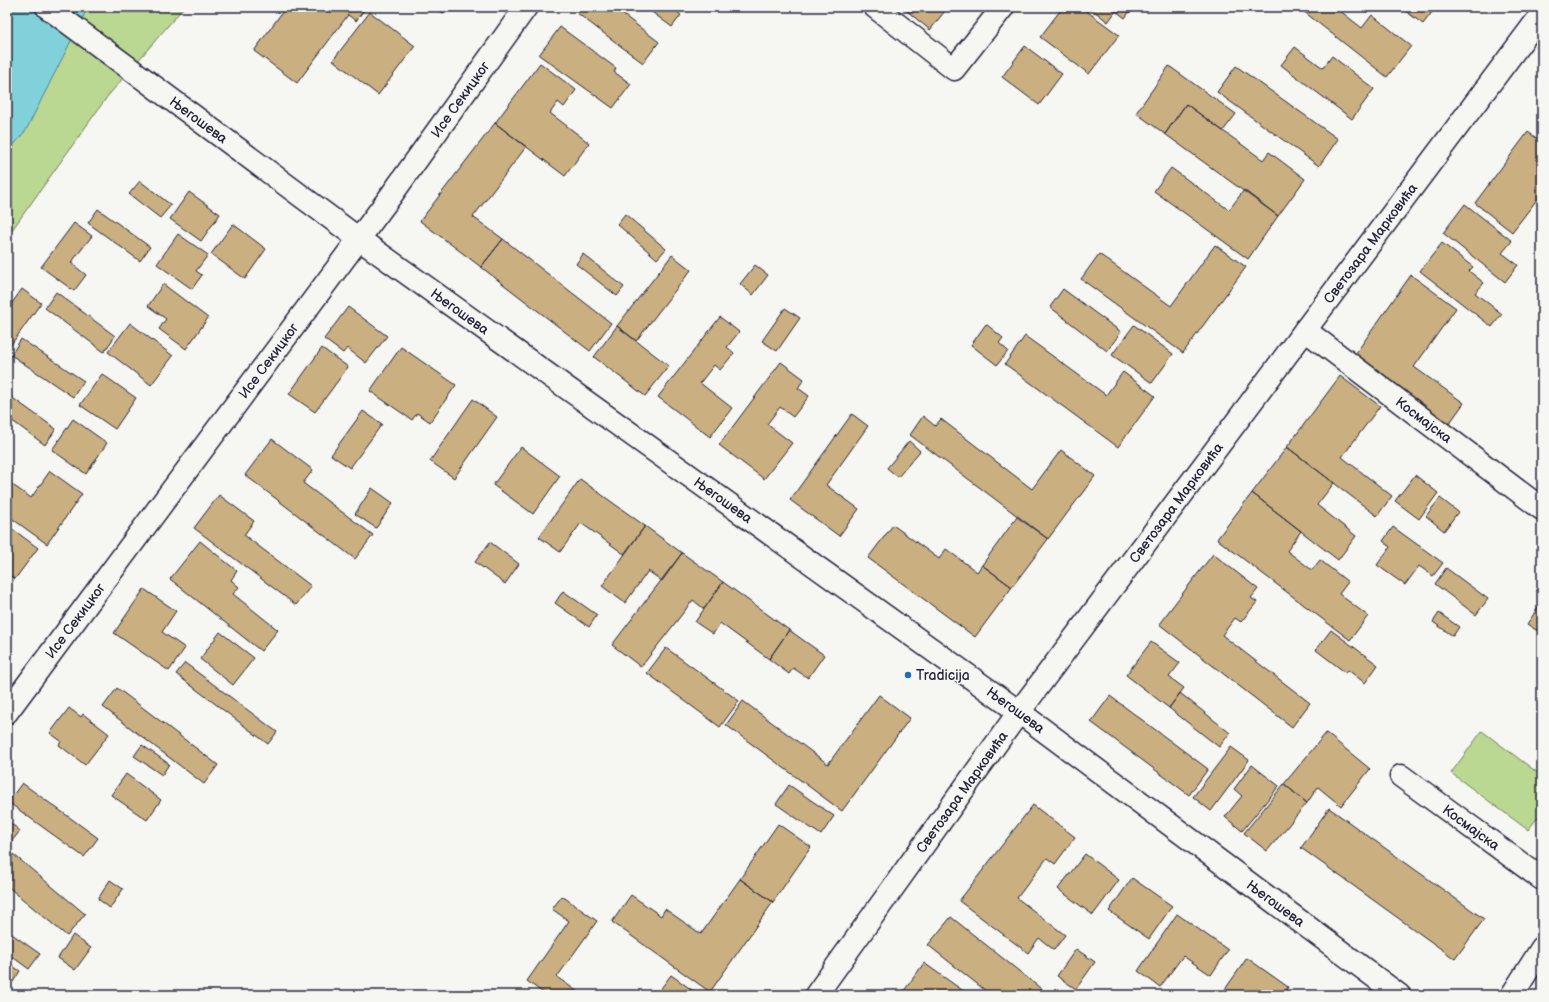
<svg xmlns="http://www.w3.org/2000/svg" width="1549" height="1002" viewBox="0 0 1549 1002" font-family="'Balsamiq Sans',sans-serif">
<style>
.green{fill:#bad891;stroke:#6e7d66}
.water{fill:#81d1db;stroke:#5b8b9b}
.building{fill:#caaf80;stroke:#22223b}
.lines{fill:none;stroke-linecap:round;stroke-linejoin:round}
.minor-casing{stroke:#22223b;stroke-width:25}
.minor{stroke:#f6f6f2;stroke-width:22}
.poi-dot{fill:#1f6fb2;stroke:#f6f6f2;stroke-width:1.5}
.labels{text-anchor:middle;dominant-baseline:central;stroke-width:3;stroke-linejoin:round;paint-order:stroke}
.street-label{font-size:14px;fill:#22223b;stroke:#f6f6f2}
.poi-label{font-size:14px;fill:#22223b;stroke:#f6f6f2;text-anchor:start}
</style>
<rect width="100%" height="100%" fill="#f6f6f2"/>
<filter id="ink" filterUnits="userSpaceOnUse"><feTurbulence type="fractalNoise" baseFrequency=".025" numOctaves="2"/><feDisplacementMap in="SourceGraphic" scale="8" xChannelSelector="R" yChannelSelector="G"/><feConvolveMatrix kernelMatrix="1 2 1 2 8 2 1 2 1" color-interpolation-filters="sRGB"/></filter>
<g filter="url(#ink)">
<path class="green" d="M88,7H184L107,97L7,237V153L26,130Z
M1482,731L1542,776V812L1528,830L1451,773Z"/>
<path class="water" d="M7,7H88L26,130L7,153Z"/>
<path class="building" d="M286,7H366L356,21L348,15L297,83L254,51Z
M435,7H448L443,13Z
M581,7H613L659,42L643,63L577,13Z
M645,7H671L681,15L672,27Z
M902,7H948L930,30Z
M1063,7H1081L1119,35L1089,74L1040,37Z
M1089,7H1133L1125,18L1116,11L1108,22Z
M1298,7H1335L1362,28L1372,15L1411,46L1387,77Z
M1400,7H1436L1423,24Z
M370,12L415,46L378,95L333,60Z
M560,27L616,68L614,72L631,84L613,108L539,55Z
M1025,46L1062,74L1039,105L1002,77Z
M1295,47L1323,68L1332,56L1374,89L1352,119L1281,65Z
M540,63L576,90L564,107L558,102L550,113L589,143L565,176L495,123Z
M1169,66L1236,114L1223,131L1186,104L1165,134L1136,113Z
M1236,66L1338,139L1319,166L1217,92Z
M1186,104L1263,160L1269,152L1305,179L1278,216L1165,134Z
M495,123L526,147L473,217L503,239L481,267L420,221Z
M1528,132L1542,142V193L1512,232L1475,203Z
M1171,168L1229,210L1244,190L1278,216L1248,259L1154,191Z
M140,181L171,205L160,218L129,194Z
M189,192L220,214L201,241L170,219Z
M1465,204L1512,241L1502,253L1518,265L1505,282L1443,233Z
M98,209L150,247L140,261L88,223Z
M625,214L666,249L657,259L617,224Z
M74,223L92,236L71,263L86,275L74,291L41,267Z
M233,224L266,249L245,279L211,254Z
M178,234L208,255L196,271L202,275L192,289L157,264Z
M503,239L611,323L590,351L481,267Z
M1442,243L1473,267L1469,271L1484,283L1475,293L1502,314L1492,327L1420,271Z
M1215,245L1246,267L1183,353L1081,279L1099,254L1171,306Z
M583,254L624,287L617,296L576,264Z
M672,255L691,270L636,341L617,326Z
M755,265L768,275L753,295L740,284Z
M1411,275L1456,308L1414,367L1464,403L1446,428L1351,360Z
M163,284L208,318L186,349L159,329L166,319L148,306Z
M22,289L41,303L8,349L7,310Z
M1063,289L1121,332L1107,351L1050,307Z
M56,292L115,336L104,352L45,308Z
M348,307L387,336L366,363L347,348L343,353L324,339Z
M785,308L800,318L777,351L762,341Z
M720,317L739,332L727,347L734,353L720,370L714,365L700,383L732,408L710,437L658,397Z
M130,323L173,356L151,385L108,352Z
M986,324L1003,338L999,343L1008,351L997,365L971,345Z
M1134,325L1173,354L1152,383L1112,355Z
M617,326L669,366L645,396L594,357Z
M1025,336L1106,395L1123,372L1155,396L1118,447L1005,364Z
M21,339L84,381L73,397L11,355Z
M401,347L456,385L430,422L417,413L412,420L370,391Z
M322,348L348,367L315,412L289,394Z
M781,362L804,379L798,388L809,396L793,417L780,407L767,424L792,443L764,479L719,445Z
M102,374L136,398L115,429L80,405Z
M1340,376L1380,406L1342,457L1392,496L1377,516L1287,447Z
M7,394L56,429L45,445L7,417Z
M473,399L497,417L454,478L430,461Z
M363,411L382,424L350,468L331,455Z
M852,414L868,426L826,485L859,509L839,536L790,500Z
M923,416L935,426L941,419L1032,489L1061,450L1095,476L1048,539L910,435Z
M73,419L107,443L86,474L52,450Z
M272,439L313,470L303,483L373,535L355,559L245,475Z
M909,441L920,451L898,477L887,468Z
M521,447L560,476L533,514L493,485Z
M1287,447L1334,483L1317,505L1356,536L1338,560L1252,493Z
M50,471L82,494L47,544L7,515V481L31,498Z
M1415,475L1438,493L1419,519L1395,501Z
M580,479L645,526L624,554L581,523L560,552L539,537Z
M372,488L393,503L376,528L355,514Z
M1252,493L1301,531L1287,551L1312,570L1320,560L1348,582L1339,594L1368,616L1350,640L1217,539Z
M219,495L254,521L244,535L311,586L296,605L194,528Z
M1440,498L1458,512L1444,531L1426,516Z
M1017,517L1048,539L1012,587L982,565Z
M7,525L38,548L15,579L7,574Z
M893,525L939,559L946,549L977,572L982,565L1012,587L975,637L868,558Z
M645,526L682,553L662,581L648,571L625,603L602,586Z
M1393,527L1443,563L1433,576L1419,566L1405,585L1377,565L1390,547L1383,541Z
M200,541L237,571L231,580L239,587L233,594L278,630L261,651L170,579Z
M490,542L519,564L505,584L475,562Z
M682,553L723,582L704,609L693,600L641,667L612,645Z
M1213,554L1258,589L1251,598L1257,602L1241,622L1235,618L1222,635L1310,703L1292,727L1159,624Z
M1446,568L1488,599L1476,615L1435,584Z
M723,582L789,630L769,659L720,623L713,634L695,622Z
M144,589L176,611L162,632L185,648L169,671L114,633Z
M563,591L597,615L589,627L555,603Z
M1542,602V634L1527,624Z
M1439,613L1459,627L1453,636L1433,622Z
M789,630L824,655L808,678L793,668L789,674L769,659Z
M1331,630L1378,665L1365,683L1348,670L1346,673L1316,650Z
M220,632L254,658L233,685L200,659Z
M1151,642L1180,663L1169,677L1184,688L1169,708L1126,675Z
M666,648L739,701L720,727L647,673Z
M185,663L277,732L268,744L176,674Z
M117,688L218,765L204,784L103,707Z
M1180,693L1230,733L1219,747L1169,708Z
M879,695L910,718L842,811L726,725L743,701L828,764Z
M1110,696L1208,769L1189,795L1091,722Z
M69,708L81,717L83,714L109,734L85,765L59,745L61,741L50,733Z
M1326,733L1370,769L1341,806L1318,787L1307,803L1284,784Z
M142,745L169,764L162,775L134,756Z
M1231,747L1249,760L1211,811L1193,797Z
M1252,765L1279,786L1242,831L1225,817L1242,796L1234,789Z
M126,774L161,800L147,820L111,795Z
M22,783L98,838L84,857L8,802Z
M1284,784L1307,803L1267,851L1244,833Z
M789,785L834,816L821,835L776,804Z
M1033,805L1075,837L1055,864L1047,858L1017,898L1065,935L1054,950L1039,938L1028,953L959,901Z
M1329,808L1484,919L1455,959L1301,848Z
M7,820L20,831L7,847Z
M778,824L811,847L773,902L740,879Z
M7,849L85,914L67,936L7,886Z
M1085,854L1119,880L1093,915L1058,889Z
M1132,878L1172,906L1149,939L1109,911Z
M740,879L773,902L710,992L612,922L631,895L661,916L665,909L701,934Z
M110,880L123,889L110,908L98,899Z
M562,896L597,921L557,977L582,995H546L527,981L569,921L552,909Z
M1177,914L1228,950L1211,975L1183,956L1160,987L1138,971Z
M951,917L1049,995H991L928,945Z
M9,932L40,954L29,969L7,953V934Z
M73,935L91,948L75,970L58,958Z
M1076,949L1095,962L1076,989L1057,976Z
M1247,958L1288,987L1283,995H1221Z
M7,962L20,971L13,982L7,978Z
M924,963L969,995H901Z
M671,975L699,995H656Z"/>
<g class="lines">
<g class="minor-casing">
<g id="minor">
<path id="s1" d="M47,7L359,239L1019,712L1399,995"/>
<path d="M875,7L954,69L1003,7"/>
<path id="s2" d="M1305,330L1542,509"/>
<path id="s3" d="M7,712L390,197L526,7"/>
<path id="s4" d="M1401,776L1542,879"/>
<path id="s5" d="M816,995L1019,712L1542,14"/>
<path d="M1512,995L1542,948"/>
</g>
</g>
<use href="#minor" class="minor"/>
</g>
</g>
<circle class="poi-dot" cx="908" cy="675" r="4"/>
<g class="labels">
<g class="street-label">
<text stroke="none"><textPath href="#s3" startOffset="762">Исе Секицког</textPath></text>
<text stroke="none"><textPath href="#s1" startOffset="189">Његошева</textPath></text>
<text stroke="none"><textPath href="#s5" startOffset="934">Светозара Марковића</textPath></text>
<text stroke="none"><textPath href="#s1" startOffset="513">Његошева</textPath></text>
<text stroke="none"><textPath href="#s3" startOffset="438">Исе Секицког</textPath></text>
<text stroke="none"><textPath href="#s2" startOffset="149">Космајска</textPath></text>
<text stroke="none"><textPath href="#s1" startOffset="837">Његошева</textPath></text>
<text stroke="none"><textPath href="#s5" startOffset="610">Светозара Марковића</textPath></text>
<text stroke="none"><textPath href="#s3" startOffset="114">Исе Секицког</textPath></text>
<text stroke="none"><textPath href="#s1" startOffset="1197">Његошева</textPath></text>
<text stroke="none"><textPath href="#s5" startOffset="250">Светозара Марковића</textPath></text>
<text stroke="none"><textPath href="#s4" startOffset="87">Космајска</textPath></text>
<text stroke="none"><textPath href="#s1" startOffset="1521">Његошева</textPath></text>
</g>
<g class="poi-label">
<text x="916" y="675">Tradicija</text>
</g>
</g>
<rect width="1549" height="1002" fill="none" stroke="#f6f6f2" stroke-width="24"/>
<rect x="12" y="12" width="1525" height="978" fill="none" stroke="#22223b" stroke-width="1.5" filter="url(#ink)"/>
</svg>
